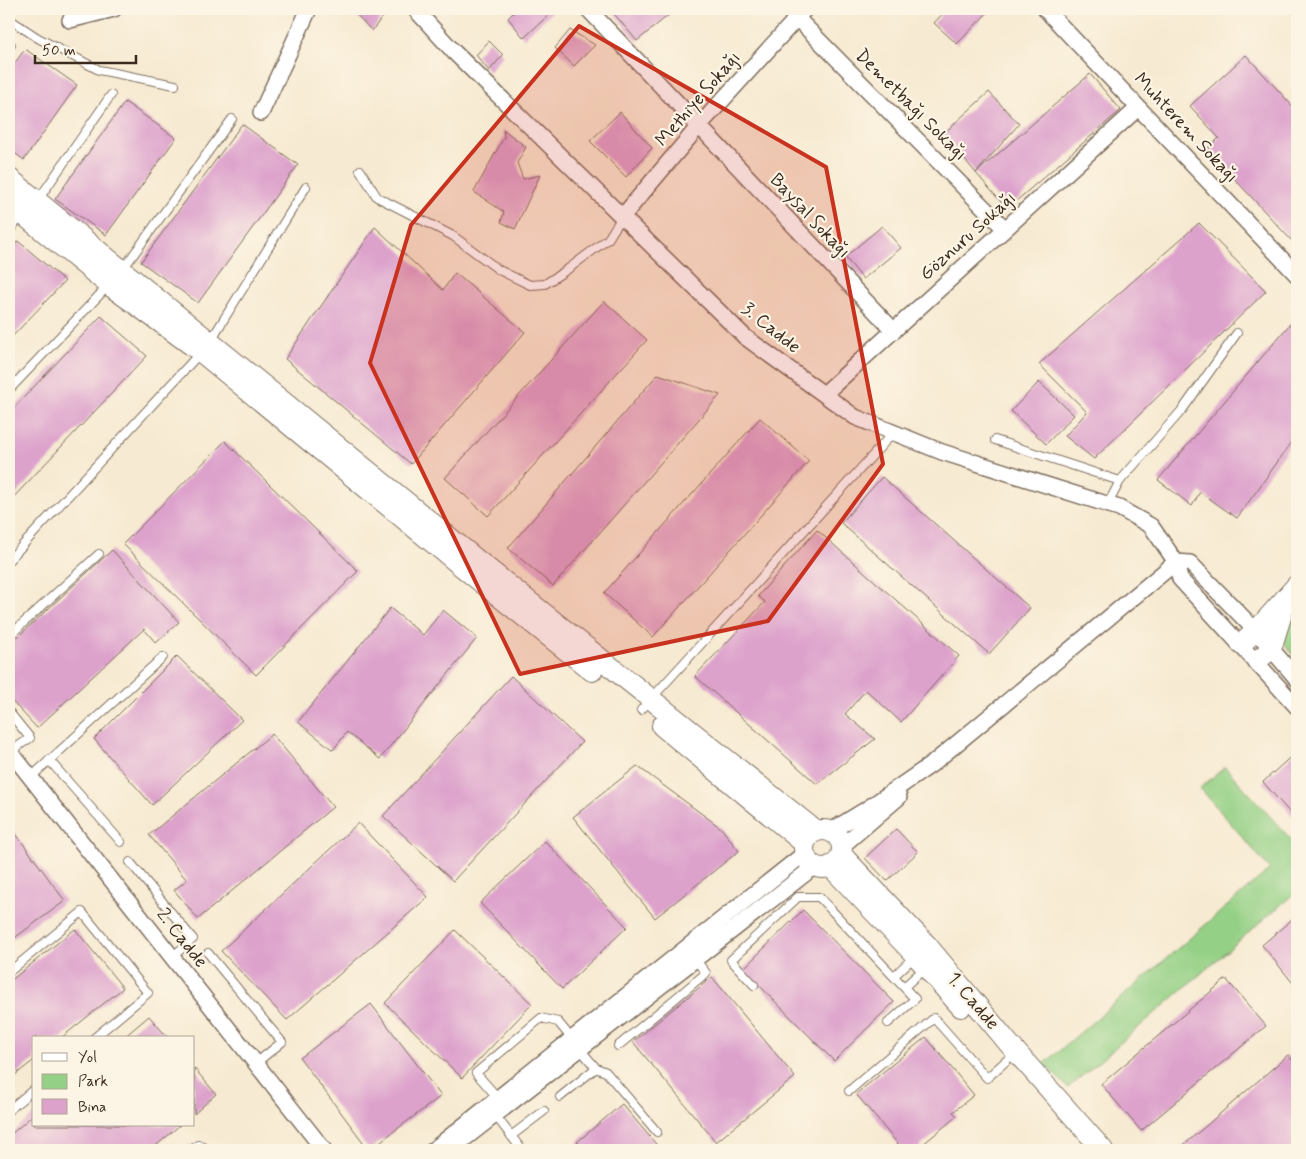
<svg xmlns="http://www.w3.org/2000/svg" width="1306" height="1159" viewBox="0 0 1306 1159" font-family="Mynerve,sans-serif">
<style>
.green{fill:#94d085;stroke:#687d52}
.building{fill:#dda2cc}
.lines{fill:none;stroke-linecap:round;stroke-linejoin:round}
.service-casing{stroke:#7d6d5d;stroke-width:10}
.minor-casing{stroke:#7d6d5d;stroke-width:18}
.tertiary-casing{stroke:#7d6d5d;stroke-width:22}
.service{stroke:#fff;stroke-width:8}
.minor{stroke:#fff;stroke-width:15}
.tertiary{stroke:#fff;stroke-width:20}
.marked{fill:#c8321e;fill-opacity:0.2;stroke:#c8321e;stroke-width:4;stroke-linejoin:round}
.labels{text-anchor:middle;dominant-baseline:central;stroke-width:4.5;stroke-linejoin:round;paint-order:stroke}
.street-label{font-size:19px;fill:#3b2a1e;stroke:#fcf5e5}
</style>
<rect width="100%" height="100%" fill="#fcf5e5"/>
<filter id="ink" filterUnits="userSpaceOnUse"><feTurbulence type="fractalNoise" baseFrequency=".02" numOctaves="2"/><feDisplacementMap in="SourceGraphic" scale="10" xChannelSelector="R" yChannelSelector="G"/><feConvolveMatrix kernelMatrix="1 2 1 2 8 2 1 2 1" color-interpolation-filters="sRGB"/></filter>
<filter id="wash" filterUnits="userSpaceOnUse"><feTurbulence type="fractalNoise" baseFrequency=".0096" numOctaves="4" result="noise"/><feDisplacementMap in="SourceGraphic" scale="20" xChannelSelector="R" yChannelSelector="G"/><feGaussianBlur stdDeviation="1.12" result="paint"/><feColorMatrix in="noise" values="0 0 0 0 0 0 0 0 0 0 0 0 0 0 0 0 0 1.4 0 .05"/><feComposite in="paint" operator="in"/></filter>
<g filter="url(#wash)">
<rect width="100%" height="100%" fill="#f7ead2"/>
<path class="green" d="M1291,603L1297,609V660L1282,641Z
M1225,767L1297,846V891L1068,1088L1044,1064L1270,869L1200,788Z"/>
<g id="blocks">
<path class="building" d="M351,9H388L372,31Z
M517,9H555L524,38L508,18Z
M610,9H676L637,41Z
M947,9H991L957,44L934,23Z
M570,30L595,45L574,66L555,48Z
M489,41L503,55L489,71L476,55Z
M25,49L77,85L24,160L9,149V71Z
M1246,55L1297,111V236L1292,241L1207,149L1219,138L1190,106Z
M1090,74L1121,110L1007,209L976,173L943,134L989,92L1019,124L976,173Z
M125,102L176,138L106,235L55,199Z
M620,112L652,148L626,177L590,141Z
M242,124L298,165L198,303L141,262Z
M503,129L526,147L517,163L523,179L540,175L515,229L501,222L504,212L474,192L504,137Z
M1199,223L1266,291L1094,459L1065,436L1087,412L1039,364Z
M882,226L901,248L863,279L845,257Z
M375,227L443,290L455,273L525,332L411,464L285,359Z
M18,241L65,281L9,340V251Z
M604,301L647,340L488,516L445,478Z
M101,316L147,356L9,502V413Z
M1290,324L1297,330V435L1237,518L1200,492L1192,506L1158,480Z
M658,374L720,395L553,586L508,548Z
M1039,382L1074,415L1046,444L1011,411Z
M760,418L809,461L653,637L604,593Z
M225,441L358,571L256,675L123,544Z
M882,477L1030,608L989,654L841,523Z
M817,530L959,656L901,722L866,690L845,714L875,739L817,784L695,676L765,602L758,596Z
M112,550L179,622L156,643L144,629L37,728L9,698V645Z
M390,608L423,635L443,610L477,638L380,759L347,732L333,750L298,722Z
M177,656L242,720L152,805L94,739Z
M511,676L582,742L453,881L383,816Z
M272,734L333,807L198,919L174,890L187,880L149,835Z
M1297,751V821L1263,782Z
M637,766L721,828L739,851L655,918L573,817Z
M358,823L428,897L287,1020L221,951Z
M896,829L918,852L887,881L865,858Z
M13,830L65,901L9,942V833Z
M545,841L627,927L562,989L480,903Z
M803,910L894,1002L834,1061L743,969Z
M1297,915V988L1262,945Z
M75,929L123,988L61,1038H34V1060L9,1080V982Z
M455,930L532,1004L462,1078L385,1003Z
M712,977L795,1077L716,1142L633,1042Z
M1226,979L1266,1026L1141,1131L1101,1084Z
M371,1004L441,1096L369,1150L300,1058Z
M149,1016L168,1038H123Z
M926,1037L974,1095L953,1112L957,1116L916,1150H903L856,1094Z
M1288,1055L1297,1066V1145L1291,1150H1178Z
M194,1068L216,1094L194,1114Z
M622,1104L661,1150H584L577,1142Z
M34,1114V1125H180L151,1150H9V1136Z"/>
</g>
</g>
<g filter="url(#ink)">
<use href="#blocks" fill-opacity="0" stroke="#7d6d5d" stroke-width="1"/>
<g class="lines">
<g class="service-casing">
<path id="service" d="M9,19L38,38L99,70L175,85
M9,48L11,45
M360,170L377,197L453,236L499,270L530,285L545,284L568,269L608,239L622,217
M38,200L111,95
M9,230L23,215
M123,269L232,119
M211,340L306,187
M9,390L109,285
M995,440L1120,481
M1108,504L1120,481L1183,409L1237,333
M9,560L200,353
M9,636L99,554
M641,710L893,433
M9,712L30,738L10,752
M49,760L121,842
M30,778L163,657
M130,862L193,939L172,957
M208,953L282,1042L256,1063
M9,972L82,912L148,993L94,1038
M894,976L914,957
M754,985L731,960L798,897H819L915,999L888,1023
M904,987L925,968
M618,1046L706,973L695,959
M596,1068L606,1072L657,1132
M849,1091L934,1018L987,1078L1007,1060
M560,1097L596,1068L580,1049
M498,1098L476,1073L541,1018L558,1022L572,1039
M9,1110L34,1089
M495,1115L522,1150
M511,1136L544,1111
M187,1150L198,1145L209,1150"/>
</g>
<g class="minor-casing">
<path id="minor" d="M415,9L454,52L745,337L855,417L942,452L1119,508L1151,526L1176,562L1180,579L1297,707
M588,9L894,331
M788,9L1005,229
M1045,9L1297,275
M70,20L114,9
M261,113L309,9
M622,217L698,127L805,9
M824,394L1138,108
M9,750L324,1150
M831,831L867,809L932,764L1176,562L1190,563L1256,631L1297,679
M842,846L899,797
M433,1150L805,853
M450,1150L815,866"/>
</g>
<g class="tertiary-casing">
<path id="tertiary" d="M9,178L476,559L816,831
M9,203L109,285L201,352L466,570L592,671
M1241,644L1256,631L1297,585
M1257,661L1271,649L1285,604
M662,726L805,844
M804 849a19 19 0 1 1 38 0a19 19 0 1 1-38 0Z
M841,854L926,944L1010,1045L1103,1150
M830,866L916,956L961,1007"/>
</g>
<use href="#service" class="service"/>
<use href="#minor" class="minor"/>
<use href="#tertiary" class="tertiary"/>
</g>
</g>
<path class="marked" d="M579,26L826,167L883,464L768,621L520,674L370,363L411,225Z"/>
<g class="labels">
<g class="street-label">
<text transform="translate(698 99) rotate(-49)">Methiye Sokağı</text>
<text transform="translate(911 105) rotate(45)">Demetbağı Sokağı</text>
<text transform="translate(1186 128) rotate(47)">Muhterem Sokağı</text>
<text transform="translate(810 216) rotate(47)">Baysal Sokağı</text>
<text transform="translate(968 236) rotate(-42)">Göznuru Sokağı</text>
<text transform="translate(771 328) rotate(39)">3. Cadde</text>
<text transform="translate(182 938) rotate(52)">2. Cadde</text>
<text transform="translate(973 1001) rotate(50)">1. Cadde</text>
</g>
</g>
<rect width="1306" height="1159" fill="none" stroke="#fcf5e5" stroke-width="30"/>
<rect x="32" y="1036" width="162" height="90" fill="#fcf5e5" stroke="#afa495"/>
<rect x="42" y="1053" width="25" height="8" fill="#ffffff" stroke="#afa495"/>
<text x="78" y="1062" font-size="15" fill="#3b2a1e">Yol</text>
<rect x="42" y="1074" width="25" height="15" fill="#94d085" stroke="#afa495"/>
<text x="78" y="1086" font-size="15" fill="#3b2a1e">Park</text>
<rect x="42" y="1099" width="25" height="15" fill="#dda2cc" stroke="#afa495"/>
<text x="78" y="1112" font-size="15" fill="#3b2a1e">Bina</text>
<path d="M35 55v8h101v-8" fill="none" stroke="#3b2a1e" stroke-width="2.5"/>
<text x="42" y="55" font-size="15" fill="#3b2a1e" stroke="#fcf5e5" stroke-width="4" paint-order="stroke">50 m</text>
</svg>
